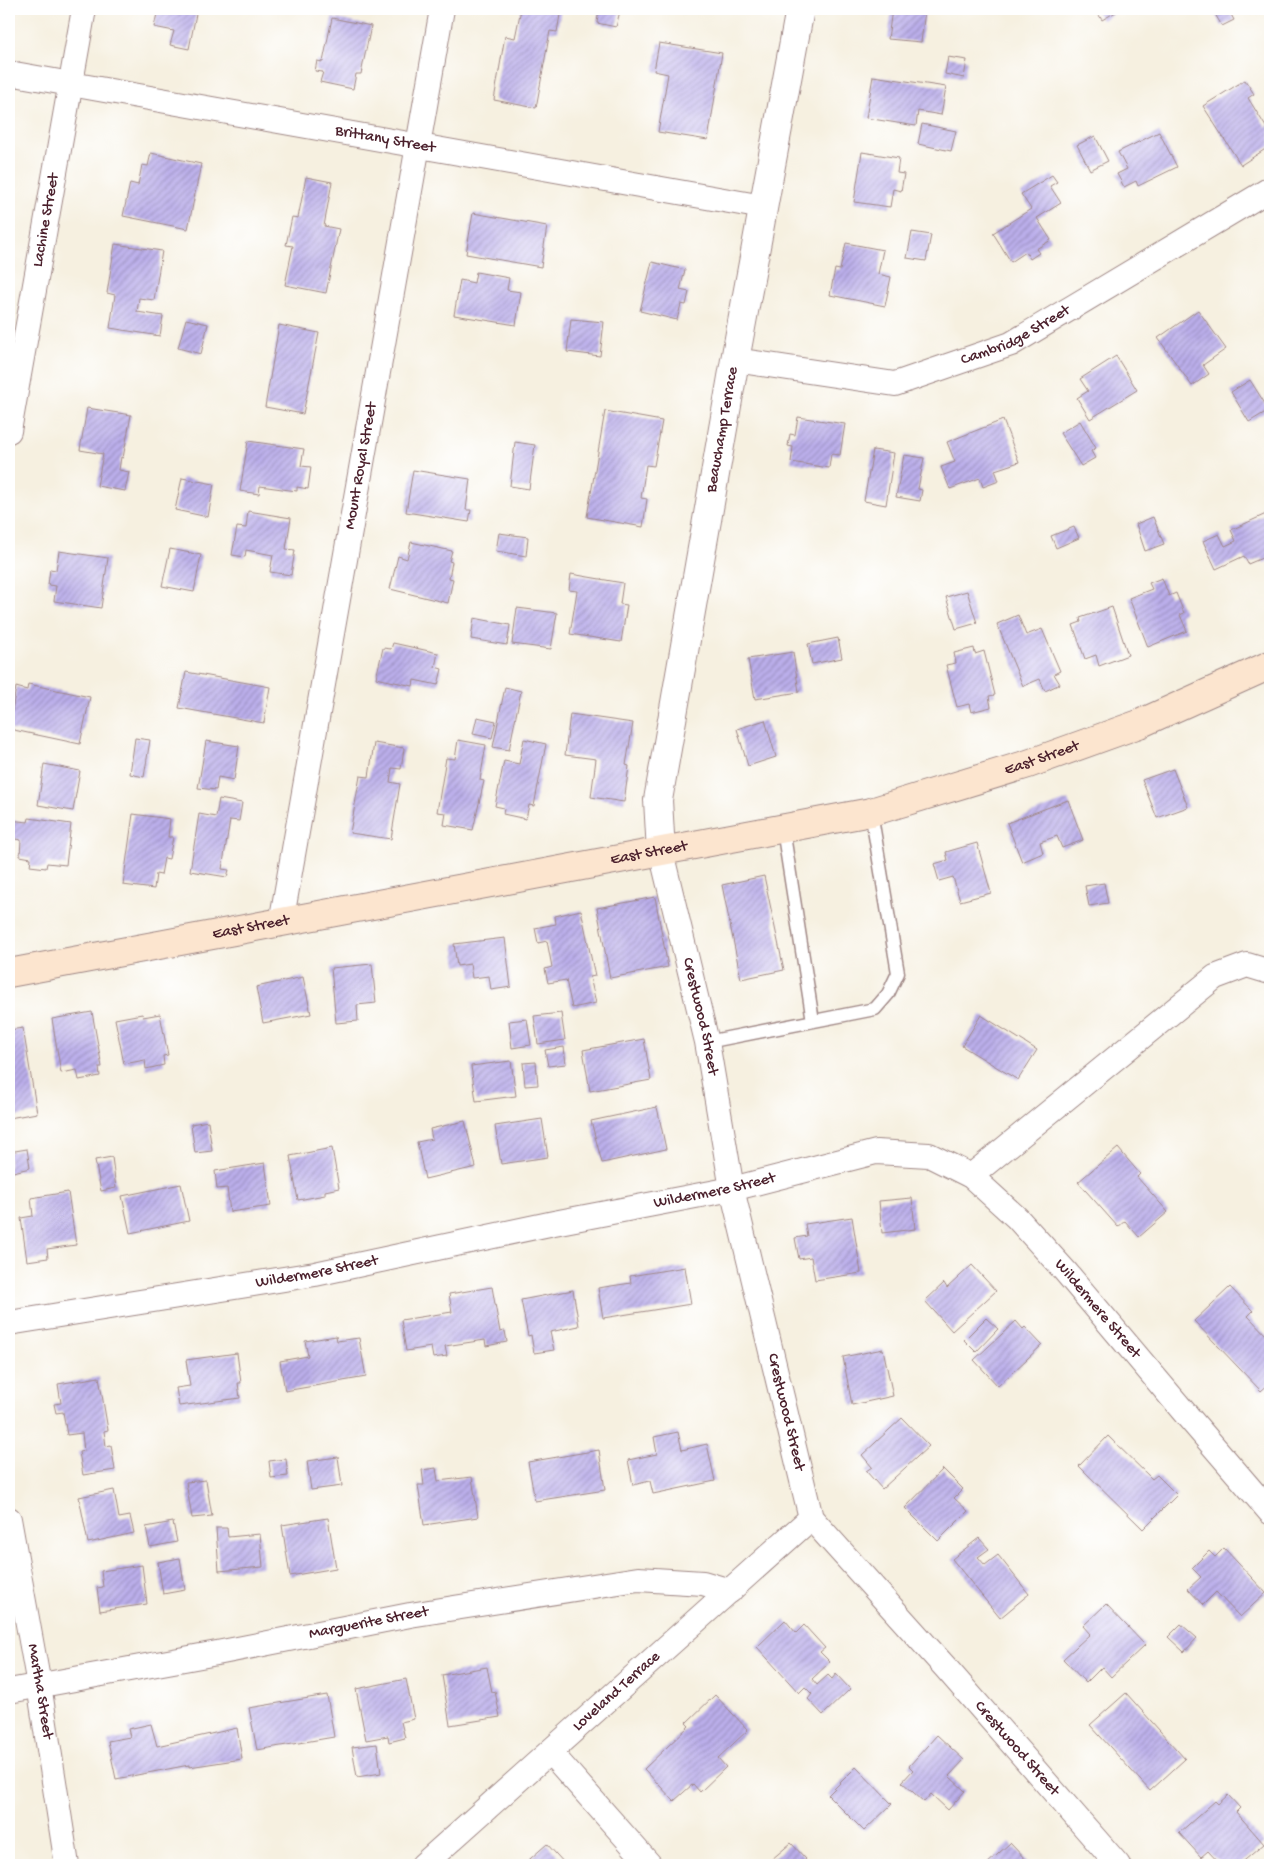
<svg xmlns="http://www.w3.org/2000/svg" width="1279" height="1874" viewBox="0 0 1279 1874" font-family="'Gochi Hand',sans-serif">
<style>
.building{fill:url(#building-hatch)}
.lines{fill:none;stroke-linecap:round;stroke-linejoin:round}
.service-casing{stroke:#a08886;stroke-width:15}
.minor-casing{stroke:#a08886;stroke-width:26}
.tertiary-casing{stroke:#a08886;stroke-width:30}
.secondary-casing{stroke:#a08886;stroke-width:30}
.service{stroke:#fff;stroke-width:12}
.minor{stroke:#fff;stroke-width:24}
.tertiary{stroke:#fff;stroke-width:28}
.secondary{stroke:#fce5cf;stroke-width:28}
.labels{text-anchor:middle;dominant-baseline:central;stroke-width:4.5;stroke-linejoin:round;paint-order:stroke}
.street-label{font-size:16px;fill:#4a1f2b;stroke:#fff}
</style>
<defs>
<pattern id="building-hatch" width="6" height="6" patternUnits="userSpaceOnUse" patternTransform="scale(1.25)"><rect width="6" height="6" fill="#bbafeb"/><path d="M-1 1l2-2M0 6l6-6M5 7l2-2" fill="none" stroke="#9a8ebf"/></pattern>
</defs>
<rect width="100%" height="100%" fill="#fff"/>
<filter id="ink" filterUnits="userSpaceOnUse"><feTurbulence type="fractalNoise" baseFrequency=".02" numOctaves="2"/><feDisplacementMap in="SourceGraphic" scale="10" xChannelSelector="R" yChannelSelector="G"/><feConvolveMatrix kernelMatrix="1 2 1 2 8 2 1 2 1" color-interpolation-filters="sRGB"/></filter>
<filter id="wash" filterUnits="userSpaceOnUse"><feTurbulence type="fractalNoise" baseFrequency=".0096" numOctaves="4" result="noise"/><feDisplacementMap in="SourceGraphic" scale="20" xChannelSelector="R" yChannelSelector="G"/><feGaussianBlur stdDeviation="1.12" result="paint"/><feColorMatrix in="noise" values="0 0 0 0 0 0 0 0 0 0 0 0 0 0 0 0 0 1.4 0 .05"/><feComposite in="paint" operator="in"/></filter>
<g filter="url(#wash)">
<rect width="100%" height="100%" fill="#f6f0e0"/>
<g id="blocks">
<path class="building" d="M158,9H197L189,49L170,45L174,31L154,27Z
M521,9H561L557,32L550,31L536,108L494,100L505,36L515,38Z
M599,9L620,11L616,27L597,23Z
M892,9H918L917,10L925,11L921,42L888,39Z
M1095,9H1121L1102,20Z
M1212,9H1228L1234,20L1222,26Z
M332,18L371,26L361,74H356L353,89L320,82L323,72L315,71L317,61L323,62Z
M659,43L722,53L708,140L658,132L668,74L654,71Z
M948,57L967,60L964,78L945,74Z
M873,76L946,87L941,115L918,111L916,126L866,118Z
M1245,80L1254,94L1248,98L1266,127L1270,124V146L1241,165L1203,106Z
M922,124L956,131L951,151L918,144Z
M1159,132L1177,167L1138,186L1136,181L1124,187L1117,174L1127,169L1118,152Z
M1095,136L1108,161L1090,170L1077,145Z
M862,152L899,158L897,173L904,174L901,191L893,189L890,207L854,202Z
M151,153L201,164L188,229L123,216L130,183L138,185L142,165L148,166Z
M1052,175L1057,182L1050,186L1061,203L1037,218L1051,240L1036,249L1039,253L1030,259L1026,252L1011,262L993,233L1031,209L1021,194Z
M306,177L332,182L324,226L339,229L326,293L285,285L293,246L286,245L292,217L298,218Z
M473,213L547,226L541,267L466,254Z
M912,232L931,235L926,261L907,258Z
M846,243L883,250L878,274L891,277L885,306L830,295L835,269L840,270Z
M115,244L162,251L154,300L139,298L137,312L163,316L160,336L110,328L115,295L107,293Z
M652,262L685,270L680,290L689,292L686,305L681,304L677,320L640,311Z
M476,272L509,278L507,290L521,292L516,325L454,315L460,280L474,283Z
M1198,310L1226,349L1203,365L1209,374L1192,386L1158,338Z
M186,319L208,324L201,354L178,348Z
M571,319L604,322L600,356L567,352Z
M279,325L319,333L303,414L265,407Z
M1116,356L1137,390L1090,419L1077,398L1088,391L1080,379Z
M1250,380L1269,410L1249,422L1231,392Z
M87,408L131,415L123,458L121,457L119,470L129,472L125,491L97,486L103,454L80,450Z
M605,411L662,421L654,466L646,465L641,498L647,499L643,527L587,517Z
M798,417L845,424L840,455L831,454L829,468L791,462L793,447L788,446L790,434L795,435Z
M1003,420L1019,462L995,470L999,481L983,487L980,478L950,489L941,467L955,462L947,442Z
M1080,421L1096,448L1091,451L1095,458L1081,466L1060,433Z
M248,441L304,449L301,466L311,467L308,489L297,487V491L260,486L259,494L240,491Z
M515,442L535,445L529,489L510,486Z
M873,450L894,453L886,505L864,501Z
M904,455L924,458L918,489L922,490L920,501L896,497Z
M413,470L470,479L466,510H471L469,522L406,512Z
M182,478L214,484L208,517L175,510Z
M248,511L291,518L286,549L295,550L291,575L270,572L273,555L246,550L245,557L232,555L237,527L246,528Z
M1266,514L1270,523V560L1264,563L1262,558L1248,564L1244,556L1216,569L1203,541L1219,534L1225,546L1236,541L1231,530Z
M1153,517L1164,544L1145,551L1136,524Z
M1074,527L1079,538L1056,548L1051,536Z
M499,533L528,537L526,556L496,551Z
M411,542L452,551L449,561L452,562L449,578L453,579L448,603L390,589L398,556L407,559Z
M170,549L201,555L194,592L162,586Z
M59,551L108,558L101,608L54,601L56,586L48,585L50,569L56,570Z
M571,574L623,583L620,604L627,605L621,642L570,634L577,591L569,590Z
M1162,578L1169,596L1176,593L1184,613L1180,615L1187,631L1148,647L1129,598L1152,589L1149,583Z
M967,591L977,623L956,629L946,597Z
M1112,607L1128,655L1099,666L1096,655L1085,659L1073,625L1081,622L1080,618Z
M517,608L557,613L551,649L512,644Z
M1018,615L1026,635L1042,629L1060,671L1054,674L1060,684L1045,691L1040,679L1023,686L997,624Z
M474,618L510,625L507,645L471,639Z
M838,638L842,658L812,664L808,644Z
M393,643L438,653L435,667L442,669L438,685L414,680L413,686L376,678L383,648L391,649Z
M974,648L975,654L984,651L995,695L989,696L991,707L971,712L969,704L957,707L946,665L956,663L954,653Z
M793,652L799,692L755,699L748,659Z
M186,672L270,687L264,723L179,708Z
M28,684L90,697L80,744L9,729L16,687L27,690Z
M505,687L521,691L509,750L493,747Z
M570,714L633,723L626,765L629,766L624,802L591,797L596,759L565,755Z
M477,717L496,721L492,738L473,734Z
M765,720L776,757L748,766L737,729Z
M135,738L150,740L144,777L130,774Z
M524,739L546,744L534,806L529,805L526,819L503,814L504,808L495,806L504,761L519,764Z
M458,740L486,745L480,780L484,781L473,830L444,825L446,813L437,812L446,758L455,759Z
M206,741L239,746L234,780L218,777L216,790L198,788Z
M374,743L404,748L401,769L392,768L390,782L400,784L391,839L350,833L360,776L369,777Z
M44,764L80,771L73,811L38,805Z
M1173,769L1188,807L1157,818L1142,780Z
M219,799L242,803L239,821L230,820L222,869L229,870L227,877L190,871L199,814L216,817Z
M1068,800L1083,840L1062,848L1057,836L1040,842L1043,853L1022,862L1007,823Z
M133,814L170,819L168,837H173L169,859L164,858L161,875L156,874L154,889L123,885Z
M29,818L71,824L66,865L47,863L46,868L30,866L31,858L20,856L21,840L9,838V820L28,822Z
M977,843L991,893L960,901L953,877L939,881L934,864L948,860L946,852Z
M764,876L784,970L741,979L722,885Z
M1104,883L1108,903L1089,906L1085,886Z
M655,897L668,967L610,978L597,908Z
M581,910L595,976L590,977L596,1003L572,1008L566,980L548,983L545,969L552,967L547,941L538,943L535,928L556,924L555,916Z
M505,938L511,987L491,990L489,976L472,978L470,964L457,966L454,944Z
M372,964L376,1003L357,1005L358,1021L336,1023L331,968Z
M303,977L311,1014L263,1023L256,987Z
M92,1012L102,1067H99L100,1076L79,1080L77,1070L61,1073L52,1019Z
M561,1013L565,1040L538,1044L534,1016Z
M142,1014L143,1017L160,1014L168,1055L163,1056L164,1065L146,1069L145,1060L124,1064L115,1019Z
M981,1015L1037,1050L1018,1080L962,1046Z
M527,1019L531,1045L512,1048L509,1021Z
M23,1028L37,1113L9,1118V1030Z
M644,1039L651,1080L590,1091L583,1050Z
M564,1047L566,1064L548,1066L545,1050Z
M511,1061L516,1096L476,1101L471,1066Z
M536,1062L538,1085L525,1086L523,1063Z
M657,1107L666,1149L602,1163L591,1121Z
M542,1119L548,1157L501,1164L495,1126Z
M208,1121L212,1151L195,1153L191,1124Z
M465,1121L476,1167L425,1179L417,1142L432,1139L430,1129Z
M332,1148L339,1188L325,1191V1195L298,1200L290,1156Z
M1118,1148L1140,1174L1137,1177L1168,1212L1139,1237L1125,1221L1118,1227L1078,1182Z
M27,1149L30,1168L9,1173V1152Z
M112,1157L116,1188L101,1191L95,1160Z
M265,1163L271,1206L230,1212L227,1188L217,1189L215,1171Z
M181,1184L189,1221L130,1233L122,1196Z
M68,1192L76,1245L47,1249L48,1258L27,1261L21,1218L33,1216L31,1198Z
M912,1198L915,1229L882,1233L879,1201Z
M852,1217L861,1273L815,1280L811,1257L799,1259L795,1238L807,1236L805,1224Z
M972,1265L996,1291L952,1331L925,1301L944,1283L947,1288Z
M685,1267L691,1304L603,1318L598,1288L631,1283L630,1276Z
M492,1287L500,1332L505,1331L507,1342L486,1346L485,1340L445,1346L447,1356L433,1358L431,1347L406,1351L401,1320L452,1312L449,1294Z
M1230,1287L1253,1311L1248,1316L1269,1338L1270,1336V1383L1261,1391L1194,1321Z
M573,1290L579,1326L550,1332L554,1350L534,1353L531,1335L528,1336L521,1300Z
M986,1318L998,1329L976,1352L964,1340Z
M1016,1321L1023,1329L1025,1327L1042,1345L998,1386L974,1360Z
M336,1336L337,1341L359,1338L366,1377L285,1391L280,1361L308,1356L305,1341Z
M883,1349L893,1396L852,1405L843,1357Z
M237,1353L241,1383H238L240,1398L179,1406L176,1388L190,1386L186,1360Z
M99,1377L108,1430L104,1431L106,1446L111,1445L115,1470L83,1475L79,1452L84,1451L82,1433L67,1435L63,1412L56,1413L54,1404L61,1403L58,1384Z
M902,1418L929,1446L882,1489L866,1471L872,1467L862,1455Z
M678,1432L682,1450L707,1444L715,1481L653,1494L650,1481L633,1485L628,1460L657,1454L654,1437Z
M1108,1436L1152,1479L1157,1475L1177,1495L1143,1529L1079,1466Z
M599,1450L605,1490L535,1501L528,1462Z
M338,1457L342,1486L311,1490L307,1461Z
M286,1459L288,1476L271,1478L269,1461Z
M436,1468L438,1481L472,1477L478,1517L424,1525L418,1485H424L422,1470Z
M943,1469L963,1489L954,1498L968,1511L938,1541L905,1508Z
M206,1480L212,1516L192,1518L186,1482Z
M114,1490L119,1518L130,1516L134,1533L88,1543L79,1497Z
M328,1518L336,1568L290,1576L282,1525Z
M173,1522L177,1542L150,1547L146,1527Z
M216,1528H227L228,1537L260,1534L263,1567L219,1571Z
M979,1538L989,1549L978,1557L985,1565L998,1555L1029,1594L1000,1618L952,1559Z
M1224,1548L1266,1593L1240,1617L1216,1592L1203,1605L1188,1589L1201,1577L1192,1568L1209,1551L1215,1557Z
M180,1558L185,1590L163,1594L158,1562Z
M142,1565L147,1604L100,1611L97,1588L103,1587L101,1571Z
M1106,1604L1145,1645L1111,1677L1102,1667L1086,1683L1063,1659L1090,1634L1083,1626Z
M785,1620L796,1633L804,1625L825,1648L820,1652L830,1662L812,1679L817,1685L828,1675L832,1679L836,1674L850,1689L823,1715L808,1699L812,1694L805,1687L799,1693L757,1647Z
M1181,1624L1197,1638L1184,1652L1168,1637Z
M487,1667L492,1692L495,1691L500,1717L450,1725L442,1675Z
M406,1679L414,1719L401,1722L405,1738L389,1742L388,1736L366,1740L356,1689Z
M1126,1693L1185,1759L1150,1791L1090,1725Z
M327,1695L334,1737L257,1750L249,1708Z
M715,1695L748,1730L718,1758L726,1767L700,1792L693,1784L674,1801L644,1769L689,1726L686,1723Z
M151,1724L157,1746L237,1728L242,1759L189,1767V1765L116,1779L108,1741L130,1737L128,1729Z
M937,1735L964,1760L949,1776L965,1791L948,1810L931,1794L924,1802L902,1782L913,1770L909,1766Z
M377,1744L381,1773L357,1777L352,1747Z
M856,1767L892,1804L864,1831L828,1795Z
M1228,1795L1240,1808L1236,1812L1264,1844L1239,1865H1221L1208,1851L1201,1857L1179,1833L1215,1801L1218,1804Z
M791,1843L806,1859L800,1865H765Z
M1010,1843L1028,1862L1024,1865H986Z
M547,1844L566,1865H523Z"/>
</g>
</g>
<g filter="url(#ink)">
<use href="#blocks" fill-opacity="0" stroke="#a08886" stroke-width="1"/>
<g class="lines">
<g class="service-casing">
<path id="service" d="M783,829L813,1021
M707,1042L875,1009L888,994L898,973L871,812"/>
</g>
<g class="minor-casing">
<g id="minor">
<path id="s1" d="M9,73L763,207"/>
<path id="s2" d="M735,360L895,384L1011,344L1270,189"/>
<path id="s3" d="M9,431L84,9"/>
<path id="s4" d="M661,852L707,1042L732,1189L811,1518L946,1668L1118,1865"/>
<path id="s5" d="M281,923L442,9"/>
<path d="M971,1176L1215,977L1247,965L1270,972"/>
<path id="s6" d="M9,1323L315,1274L554,1223L732,1189L876,1152L929,1155L971,1176L1017,1218L1065,1271L1184,1412L1270,1512"/>
<path id="s7" d="M9,1519L39,1685L67,1865"/>
<path id="s8" d="M9,1691L217,1653L410,1615L638,1579L703,1583L730,1591"/>
<path d="M550,1752L650,1865"/>
<path id="s9" d="M423,1865L811,1518"/>
</g>
</g>
<g class="tertiary-casing">
<g id="tertiary">
<path id="s10" d="M661,852L658,800L735,360L800,9"/>
</g>
</g>
<g class="secondary-casing">
<g id="secondary">
<path id="s11" d="M9,973L871,812L1028,764L1139,724L1270,665"/>
</g>
</g>
<use href="#service" class="service"/>
<use href="#minor" class="minor"/>
<use href="#tertiary" class="tertiary"/>
<use href="#secondary" class="secondary"/>
</g>
</g>
<g class="labels">
<g class="street-label">
<text stroke="none"><textPath href="#s1" startOffset="382">Brittany Street</textPath></text>
<text stroke="none"><textPath href="#s3" startOffset="214">Lachine Street</textPath></text>
<text stroke="none"><textPath href="#s2" startOffset="292">Cambridge Street</textPath></text>
<text stroke="none"><textPath href="#s10" startOffset="428">Beauchamp Terrace</textPath></text>
<text stroke="none"><textPath href="#s5" startOffset="464">Mount Royal Street</textPath></text>
<text stroke="none"><textPath href="#s11" startOffset="1056">East Street</textPath></text>
<text stroke="none"><textPath href="#s11" startOffset="651">East Street</textPath></text>
<text stroke="none"><textPath href="#s11" startOffset="246">East Street</textPath></text>
<text stroke="none"><textPath href="#s4" startOffset="169">Crestwood Street</textPath></text>
<text stroke="none"><textPath href="#s6" startOffset="718">Wildermere Street</textPath></text>
<text stroke="none"><textPath href="#s6" startOffset="312">Wildermere Street</textPath></text>
<text stroke="none"><textPath href="#s6" startOffset="1168">Wildermere Street</textPath></text>
<text stroke="none"><textPath href="#s4" startOffset="574">Crestwood Street</textPath></text>
<text stroke="none"><textPath href="#s8" startOffset="366">Marguerite Street</textPath></text>
<text stroke="none"><textPath href="#s7" startOffset="175">Martha Street</textPath></text>
<text stroke="none"><textPath href="#s9" startOffset="260">Loveland Terrace</textPath></text>
<text stroke="none"><textPath href="#s4" startOffset="992">Crestwood Street</textPath></text>
</g>
</g>
<rect width="1279" height="1874" fill="none" stroke="#fff" stroke-width="30"/>
</svg>
